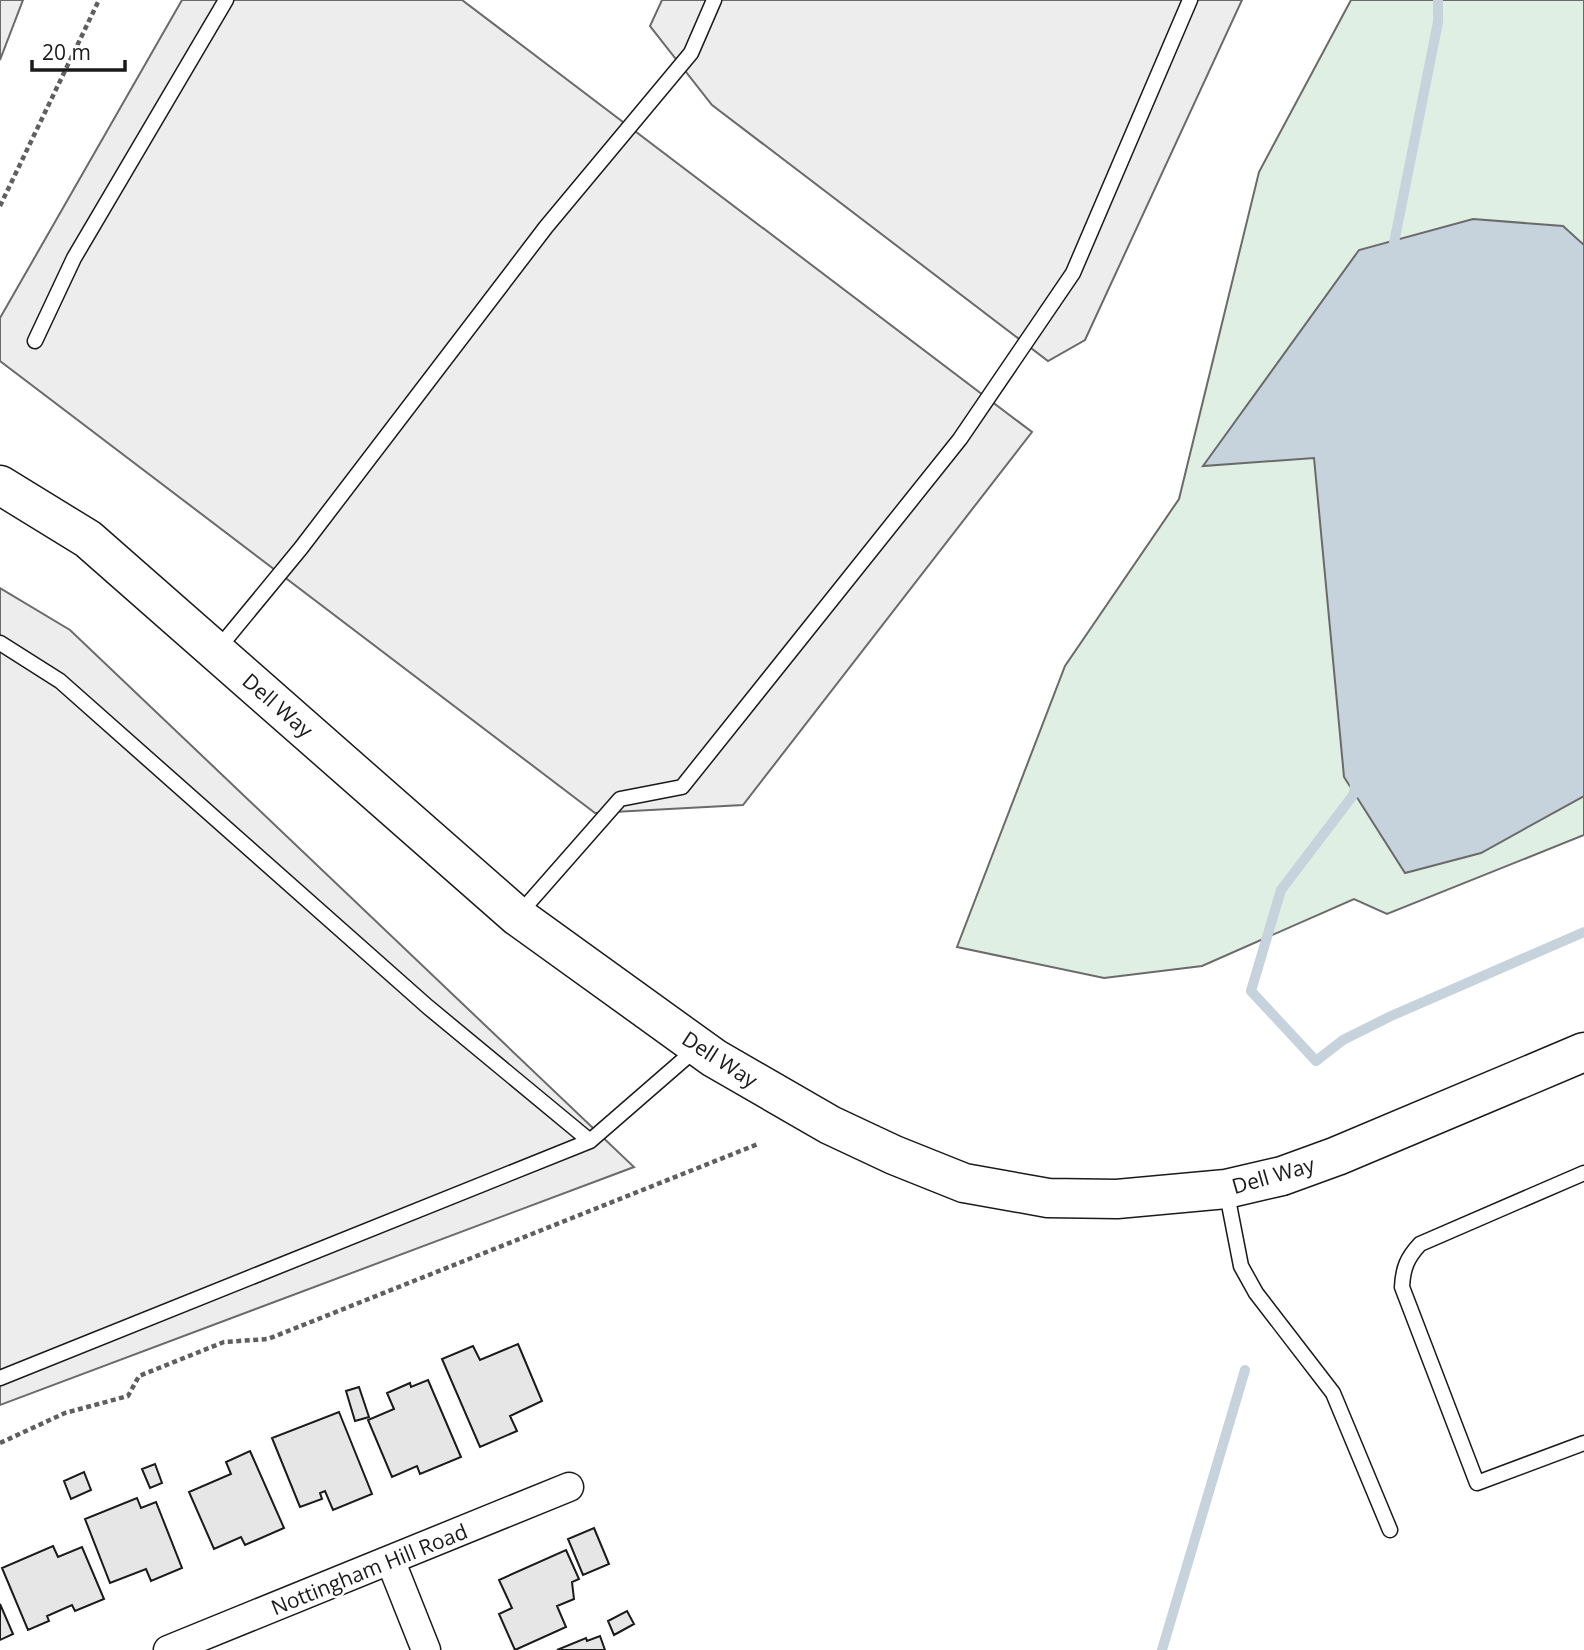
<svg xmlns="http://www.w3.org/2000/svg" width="1584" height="1650" viewBox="0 0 1584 1650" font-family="'Open Sans',sans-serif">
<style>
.green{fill:#e0efe3;stroke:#6a6a6a;stroke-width:2}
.parking{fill:#ededed;stroke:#6a6a6a;stroke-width:2}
.water{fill:#c6d2dc;stroke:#6a6a6a;stroke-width:2}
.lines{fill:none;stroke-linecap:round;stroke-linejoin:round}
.stream{stroke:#c6d2dc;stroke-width:10}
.building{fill:#e6e6e6;stroke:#1a1a1a;stroke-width:2}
.lane-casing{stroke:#1a1a1a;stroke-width:17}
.street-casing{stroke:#1a1a1a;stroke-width:31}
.secondary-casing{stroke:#1a1a1a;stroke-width:41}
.path{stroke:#5f5f5f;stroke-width:4.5;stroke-dasharray:5 3.5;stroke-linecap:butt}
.lane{stroke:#fff;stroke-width:14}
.street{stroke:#fff;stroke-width:28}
.secondary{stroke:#fff;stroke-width:38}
.labels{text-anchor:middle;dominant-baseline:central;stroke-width:5;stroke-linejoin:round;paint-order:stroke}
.street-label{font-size:21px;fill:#1a1a1a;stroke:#fff}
</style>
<rect width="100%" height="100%" fill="#fff"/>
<path class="green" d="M1351,0H1584V835L1387,914L1354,899L1202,966L1104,978L957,947L1065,666L1179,499L1259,172Z"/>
<path class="parking" d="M0,0H23L0,60Z
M182,0H462L1032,432L743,805L595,813L0,361V318Z
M662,0H1242L1085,340L1048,361L712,105L650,26Z
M0,588L70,630L634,1167L0,1405Z"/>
<path class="water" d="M1473,219L1563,226L1584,245V796L1481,853L1405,873L1344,777L1314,458L1203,466L1359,250Z"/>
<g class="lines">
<path class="stream" d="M1392,253L1438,22V0
M1355,781L1354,794L1281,890L1251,991L1316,1061L1343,1040L1391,1016L1584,932
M1162,1650L1245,1370"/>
</g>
<path class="building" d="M518,1344L542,1401L510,1416L517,1431L480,1447L442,1359L473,1346L480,1360Z
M428,1380L461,1457L420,1474L417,1466L392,1477L368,1420L394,1409L387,1393L410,1383L411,1387Z
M359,1387L369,1417L355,1421L346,1391Z
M339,1412L372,1494L333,1510L325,1491L320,1493L322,1499L300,1507L272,1438Z
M250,1451L284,1528L245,1545L241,1537L214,1549L189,1492L231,1474L226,1462Z
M155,1464L162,1483L150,1488L142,1469Z
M84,1472L91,1490L71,1499L64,1481Z
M137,1498L141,1508L156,1502L182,1568L151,1581L146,1569L110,1583L85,1519Z
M594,1528L609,1564L583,1575L568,1539Z
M53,1546L58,1557L82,1547L104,1599L75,1611L72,1605L47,1616L49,1621L28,1630L2,1568Z
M566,1550L579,1579L572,1582L574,1599L557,1606L566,1627L515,1650L499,1614L512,1608L499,1580Z
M0,1604L13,1634L0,1640Z
M627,1611L634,1624L614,1635L608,1621Z
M600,1636L605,1650H557L586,1638L587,1641Z"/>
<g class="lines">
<g class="lane-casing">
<path id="lane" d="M35,341L74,258L226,0
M0,643L60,681L428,1007L590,1141L0,1378
M217,650L301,548L546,227L691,53L714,0
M519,914L620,799L682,787L960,439L1073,273L1190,0
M590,1141L697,1048
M1584,1173L1420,1244C1407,1258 1403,1268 1402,1287L1477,1483L1584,1443
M1226,1189L1241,1266L1256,1293L1333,1393L1390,1530"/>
</g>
<g class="street-casing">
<path id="street" d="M391,1562L426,1650
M168,1650L569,1487"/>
</g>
<g class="secondary-casing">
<path id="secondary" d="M0,485L88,539L517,916L714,1058L830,1125L894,1155L964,1183L1048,1198L1117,1199L1226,1189L1282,1176L1337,1156L1584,1052"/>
</g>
<path class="path" d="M0,206L99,0
M0,1443L65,1413L128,1396L139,1376L224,1342L268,1339L758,1144"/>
<use href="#lane" class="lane"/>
<use href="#street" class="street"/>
<use href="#secondary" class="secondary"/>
</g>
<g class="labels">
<g class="street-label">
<text transform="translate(278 705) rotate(41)">Dell Way</text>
<text transform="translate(720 1059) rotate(33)">Dell Way</text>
<text transform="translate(1273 1175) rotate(-16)">Dell Way</text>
<text transform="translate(369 1569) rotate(-22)">Nottingham Hill Road</text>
</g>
</g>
<path d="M32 60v10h93v-10" fill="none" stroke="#1a1a1a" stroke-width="3.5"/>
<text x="42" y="60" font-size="21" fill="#1a1a1a" stroke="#ffffff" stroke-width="5" paint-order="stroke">20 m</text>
</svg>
